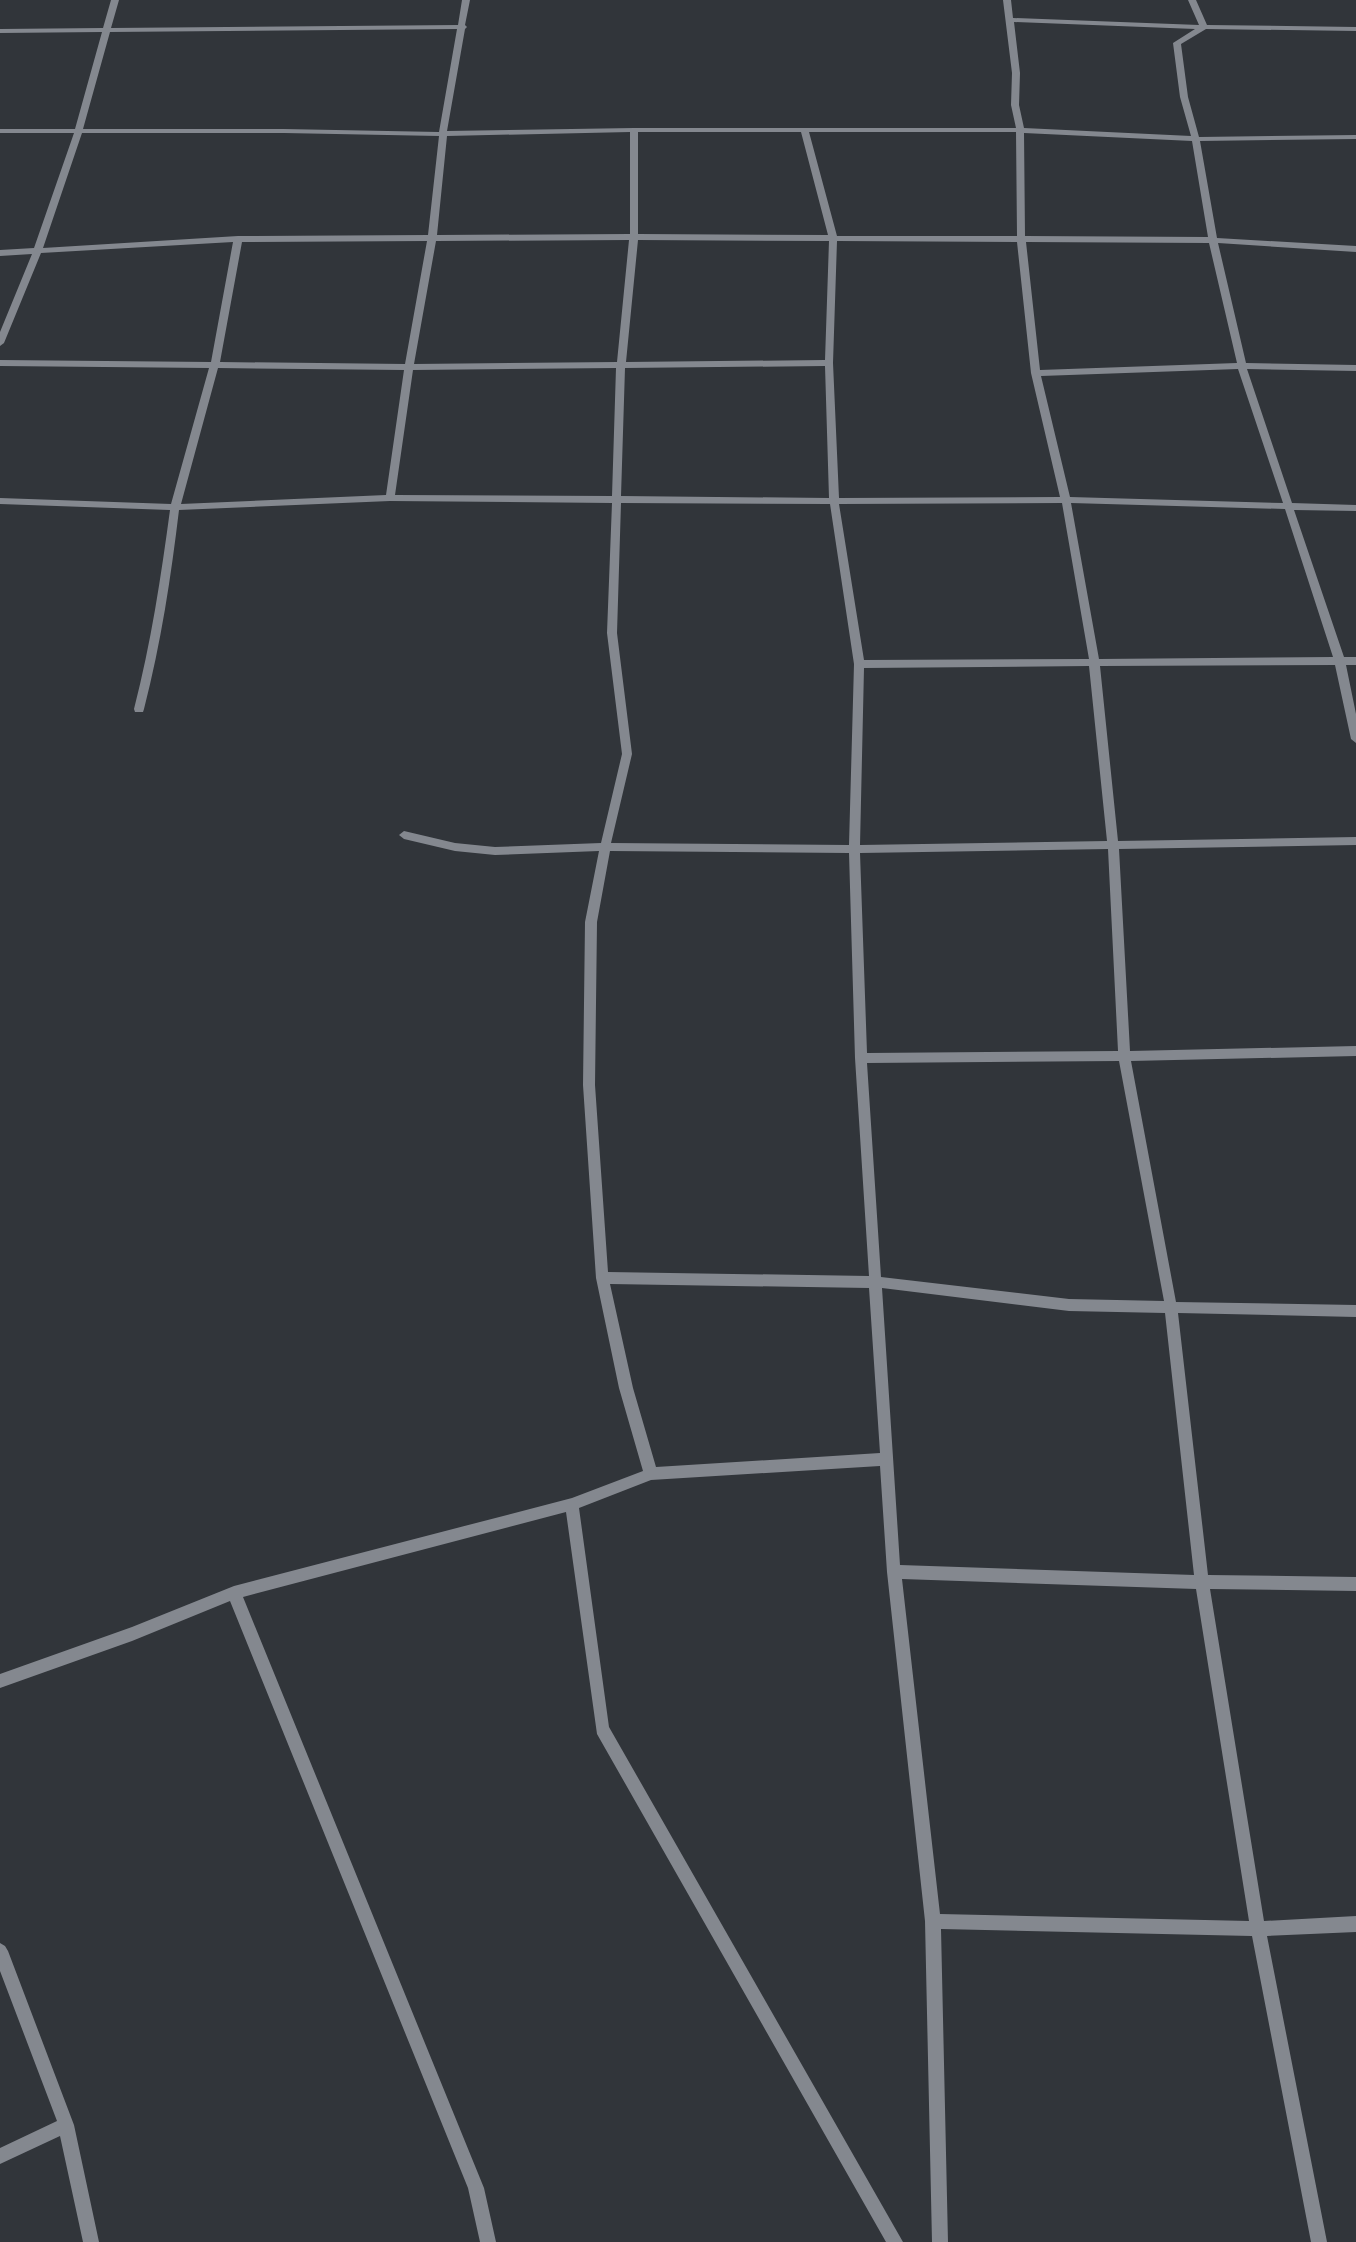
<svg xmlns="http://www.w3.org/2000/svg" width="1356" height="2242" viewBox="0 0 1356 2242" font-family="Figtree,sans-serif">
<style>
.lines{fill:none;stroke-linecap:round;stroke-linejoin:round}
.street{fill:#84888f;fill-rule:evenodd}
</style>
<rect width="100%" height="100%" fill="#31353a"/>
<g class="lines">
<path class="street" d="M111,0H119L111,28L458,25L462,0H470L465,25L467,27L465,29L447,131L634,128H1016L1011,105L1012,73L1003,0H1011L1013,18L1199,25L1188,0H1196L1207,25L1356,27V31L1206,29L1181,44L1188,97L1199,137L1356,135V139L1200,141L1217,238L1356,246V252L1218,243L1246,363L1356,365V371L1247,369L1292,503L1356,505V511L1294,510L1344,657H1356V665H1346L1356,714V743L1351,739L1335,665L1100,666L1118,841L1356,837V845L1119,849L1130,1051L1356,1046V1056L1131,1061L1176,1302L1356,1305V1317L1178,1313L1208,1575L1356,1577V1591L1210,1589L1264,1921L1356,1916V1932L1267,1936L1327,2242H1311L1252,1936L941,1929L948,2242H932L925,1921L887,1572L880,1466L651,1480L579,1508L609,1727L903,2242H886L597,1734L566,1512L243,1597L484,2188L496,2242H480L468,2188L230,1601L132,1641L0,1688V1674L132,1627L234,1586L572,1498L643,1471L619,1388L596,1278L583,1085L585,922L599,851L495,855L455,851L404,839L399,835L404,831L455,843L495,847L601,843L622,754L607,633L612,503L390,501L179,510C171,577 161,643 144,709L143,712H135L134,709C151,643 161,577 170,510L0,504V498L171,504L209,368L0,366V360L211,362L233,242L41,253L4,343L0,346V332L32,254L0,256V250L34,248L74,133H0V129H75L102,32L0,33V29L103,28ZM1014,22L1195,29L1173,43L1180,97L1191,136L1024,128L1019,105L1020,73ZM457,29L439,132L284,129H83L110,32ZM630,132V234L437,235L447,136ZM638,132H801L828,235L638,234ZM809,132H1016L1017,236H837ZM82,133H284L439,136L428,235L238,236L43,248ZM1024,133L1192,141L1208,237L1025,236ZM629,240L617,362L414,364L436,241ZM638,240L829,241L825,360L626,362ZM427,241L405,364L220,362L242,242ZM837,241L1017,242L1031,373L1060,497L839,498L833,363ZM1026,242L1209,243L1237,363L1040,370ZM825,366L829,498L621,496L625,368ZM218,368L404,370L386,495L181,504ZM616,368L612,496L395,495L413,370ZM1238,369L1283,503L1070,497L1041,376ZM621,503L830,504L854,664L849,845L611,843L632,754L617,633ZM1062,503L1089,659L864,660L839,504ZM1071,503L1285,509L1333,657L1099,659ZM1089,666L1107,841L860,845L864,668ZM1108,849L1118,1051L867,1053L860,853ZM610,851L849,853L855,1058L869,1276L608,1272L595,1085L597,922ZM1119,1061L1164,1301L1069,1299L881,1277L867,1063ZM610,1284L869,1288L880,1453L656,1467L633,1388ZM882,1288L1069,1311L1165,1313L1194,1575L900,1565ZM902,1579L1196,1589L1249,1921L940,1914Z
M0,1943L5,1946L8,1951L74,2125L99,2242H83L60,2136L0,2164V2148L57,2121L0,1971Z"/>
</g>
</svg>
